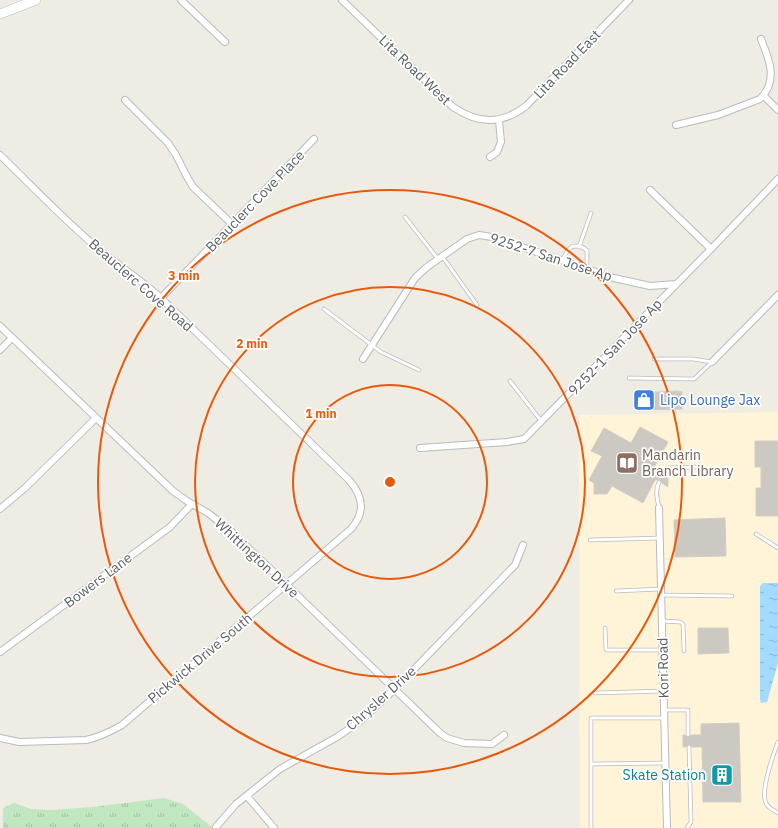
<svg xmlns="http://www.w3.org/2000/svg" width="778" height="828" viewBox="0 0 778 828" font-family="'IBM Plex Sans',sans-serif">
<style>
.commercial{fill:#fff4d8}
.park{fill:url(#park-tufts)}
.water{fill:url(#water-ripples)}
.building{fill:#ccc8c2;stroke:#d4cdc1}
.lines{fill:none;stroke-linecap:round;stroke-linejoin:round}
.lane-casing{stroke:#b8bbc0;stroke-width:4.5}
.street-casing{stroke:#b8bbc0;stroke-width:8}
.secondary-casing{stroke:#b7bbc0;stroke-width:10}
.lane{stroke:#fff;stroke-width:3}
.street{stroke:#fff;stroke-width:6}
.secondary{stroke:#fff;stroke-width:9}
.ring{fill:none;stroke:#e8590c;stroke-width:2}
.labels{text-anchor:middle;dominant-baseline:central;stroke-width:3.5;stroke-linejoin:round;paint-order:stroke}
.street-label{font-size:14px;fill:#5b6064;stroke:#fff}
.shop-label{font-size:14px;fill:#366cbe;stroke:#fff;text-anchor:start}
.education-label{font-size:14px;fill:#785e54;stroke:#fff;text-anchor:start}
.culture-label{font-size:14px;fill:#0d838f;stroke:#fff;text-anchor:end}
.centre{fill:#e8590c;stroke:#fff;stroke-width:2}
.ring-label{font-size:12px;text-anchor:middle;font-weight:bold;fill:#e8590c;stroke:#fff;stroke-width:3.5;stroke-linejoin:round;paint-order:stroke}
</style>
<defs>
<pattern id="park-tufts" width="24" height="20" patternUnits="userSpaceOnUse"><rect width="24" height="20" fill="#c0e7be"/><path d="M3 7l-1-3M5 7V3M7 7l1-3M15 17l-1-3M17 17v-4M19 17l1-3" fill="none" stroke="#9fbf9e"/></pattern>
<pattern id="water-ripples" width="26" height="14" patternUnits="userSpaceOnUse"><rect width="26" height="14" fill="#a3daff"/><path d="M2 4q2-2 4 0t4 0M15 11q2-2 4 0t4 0" fill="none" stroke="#88b4d2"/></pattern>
</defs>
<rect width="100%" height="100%" fill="#efece3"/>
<path class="commercial" d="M778,412V828H580L579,415Z"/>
<path class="park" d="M164,798L183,804L213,828H3V808L14,803L31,809L51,810L93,807Z"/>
<path class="water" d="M763,583H778V663L767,702L761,703L760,699V586Z"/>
<path class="building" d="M678,391L682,392V409L638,410V393Z
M640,427L668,442L653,469L661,473L660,476L662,478L666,476L668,477V487L662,483L660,479L655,480L643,503L612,486L607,494H594V483L589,480L602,456L591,451L604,428L631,443Z
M755,441H778V516H756V488H761V467H755Z
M725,518L726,556L675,557L674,520Z
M698,628H728L729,653L698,654Z
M739,723L741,802H703L702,747H692L689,744L687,745L686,747H683V735H685L688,738L691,735H701V724Z"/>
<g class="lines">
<g class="lane-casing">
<path id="lane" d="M405,217L438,259
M579,247L591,213
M442,256L477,305
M562,261C564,257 566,252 569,249C574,244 583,246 587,251V269
M324,309L381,352L419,370
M654,359H693L712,362
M629,378L694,379L712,362
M510,381L542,422
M663,475L667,468L699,467
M659,482C655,490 657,499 659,507
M756,534L778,548
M590,540L660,538
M616,591L661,589
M661,595L732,596
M662,621L680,622L683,624L684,651
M605,628L606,650H663
M595,693L664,691
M665,710H688V735
M778,742C773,755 762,787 765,800C766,807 773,810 778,813
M591,764L665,763
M591,828V718H664
M687,828L691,822L689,747"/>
</g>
<g class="street-casing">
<path id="street" d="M181,0L225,42
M342,0L453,107C478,124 501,125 526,106L629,0
M764,96L778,110
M125,100L168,143L176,155L186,175L193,187L233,225
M676,125L718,115L760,99C778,81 770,61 761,39
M0,155C33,187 65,221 101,251C121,267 142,281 161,298L349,480C363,496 366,512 351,529L122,725C110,732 100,737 86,740L19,742L0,738
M490,157L497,152L501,142L499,120
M650,190L711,249
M161,298L314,139
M0,326L173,491L187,501L208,513L232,532L440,733L447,738L464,743L492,744L504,735
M0,350L12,338
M363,359L415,278L427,267L467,239L479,235L492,237L614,278L650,286L676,284
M712,362L778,295
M420,448L507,442L524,439L711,249L778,179
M659,508L667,828
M0,509L25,488L96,418
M0,652L170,527L192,504
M247,796L274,828
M216,827L236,804L280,769L337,737L359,722L395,689L515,565L523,545"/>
</g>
<g class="secondary-casing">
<path id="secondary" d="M0,14L36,0"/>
</g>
<use href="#lane" class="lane"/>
<use href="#street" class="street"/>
<use href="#secondary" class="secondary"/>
</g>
<g class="ring">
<circle cx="390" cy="482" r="97"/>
<circle cx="390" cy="482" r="195"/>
<circle cx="390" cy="482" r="292"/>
</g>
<defs>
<g id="shop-square" transform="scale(1.15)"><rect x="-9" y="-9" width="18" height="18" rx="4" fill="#3f7fe0" stroke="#fff"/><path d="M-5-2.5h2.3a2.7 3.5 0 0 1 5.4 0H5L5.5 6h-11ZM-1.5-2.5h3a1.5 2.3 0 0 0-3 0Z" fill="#fff"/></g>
<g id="library-square" transform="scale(1.15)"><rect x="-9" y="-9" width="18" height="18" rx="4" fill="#8d6e63" stroke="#fff"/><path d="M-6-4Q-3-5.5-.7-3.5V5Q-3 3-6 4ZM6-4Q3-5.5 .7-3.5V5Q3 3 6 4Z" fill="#fff"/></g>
<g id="building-square" transform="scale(1.15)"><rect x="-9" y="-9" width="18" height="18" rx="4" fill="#0f9aa8" stroke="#fff"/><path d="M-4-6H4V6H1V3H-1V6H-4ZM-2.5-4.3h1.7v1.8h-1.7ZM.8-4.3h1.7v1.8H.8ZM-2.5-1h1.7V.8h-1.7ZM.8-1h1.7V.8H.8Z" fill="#fff"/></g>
</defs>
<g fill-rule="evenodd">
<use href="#shop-square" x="644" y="400"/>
<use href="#library-square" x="627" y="463"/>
<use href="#building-square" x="722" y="775"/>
</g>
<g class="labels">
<g class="street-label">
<text transform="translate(567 64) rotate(-46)">Lita Road East</text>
<text transform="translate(415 70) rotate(44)">Lita Road West</text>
<text transform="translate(255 201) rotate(-46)">Beauclerc Cove Place</text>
<text transform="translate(551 257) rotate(18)">9252-7 San Jose Ap</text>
<text transform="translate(141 285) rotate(41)">Beauclerc Cove Road</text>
<text transform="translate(615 347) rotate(-46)">9252-1 San Jose Ap</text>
<text transform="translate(257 558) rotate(43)">Whittington Drive</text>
<text transform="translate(98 580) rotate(-37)">Bowers Lane</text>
<text transform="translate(200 658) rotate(-40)">Pickwick Drive South</text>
<text transform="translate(663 668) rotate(-91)">Kori Road</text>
<text transform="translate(381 698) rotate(-42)">Chrysler Drive</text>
</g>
<g class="shop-label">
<text x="660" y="400">Lipo Lounge Jax</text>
</g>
<g class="education-label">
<text x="642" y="455">Mandarin<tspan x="642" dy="16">Branch Library</tspan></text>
</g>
<g class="culture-label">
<text x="706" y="775">Skate Station</text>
</g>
</g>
<circle cx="390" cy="482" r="6" class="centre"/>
<g class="ring-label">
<text x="184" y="280">3 min</text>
<text x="252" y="348">2 min</text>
<text x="321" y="418">1 min</text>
</g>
</svg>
